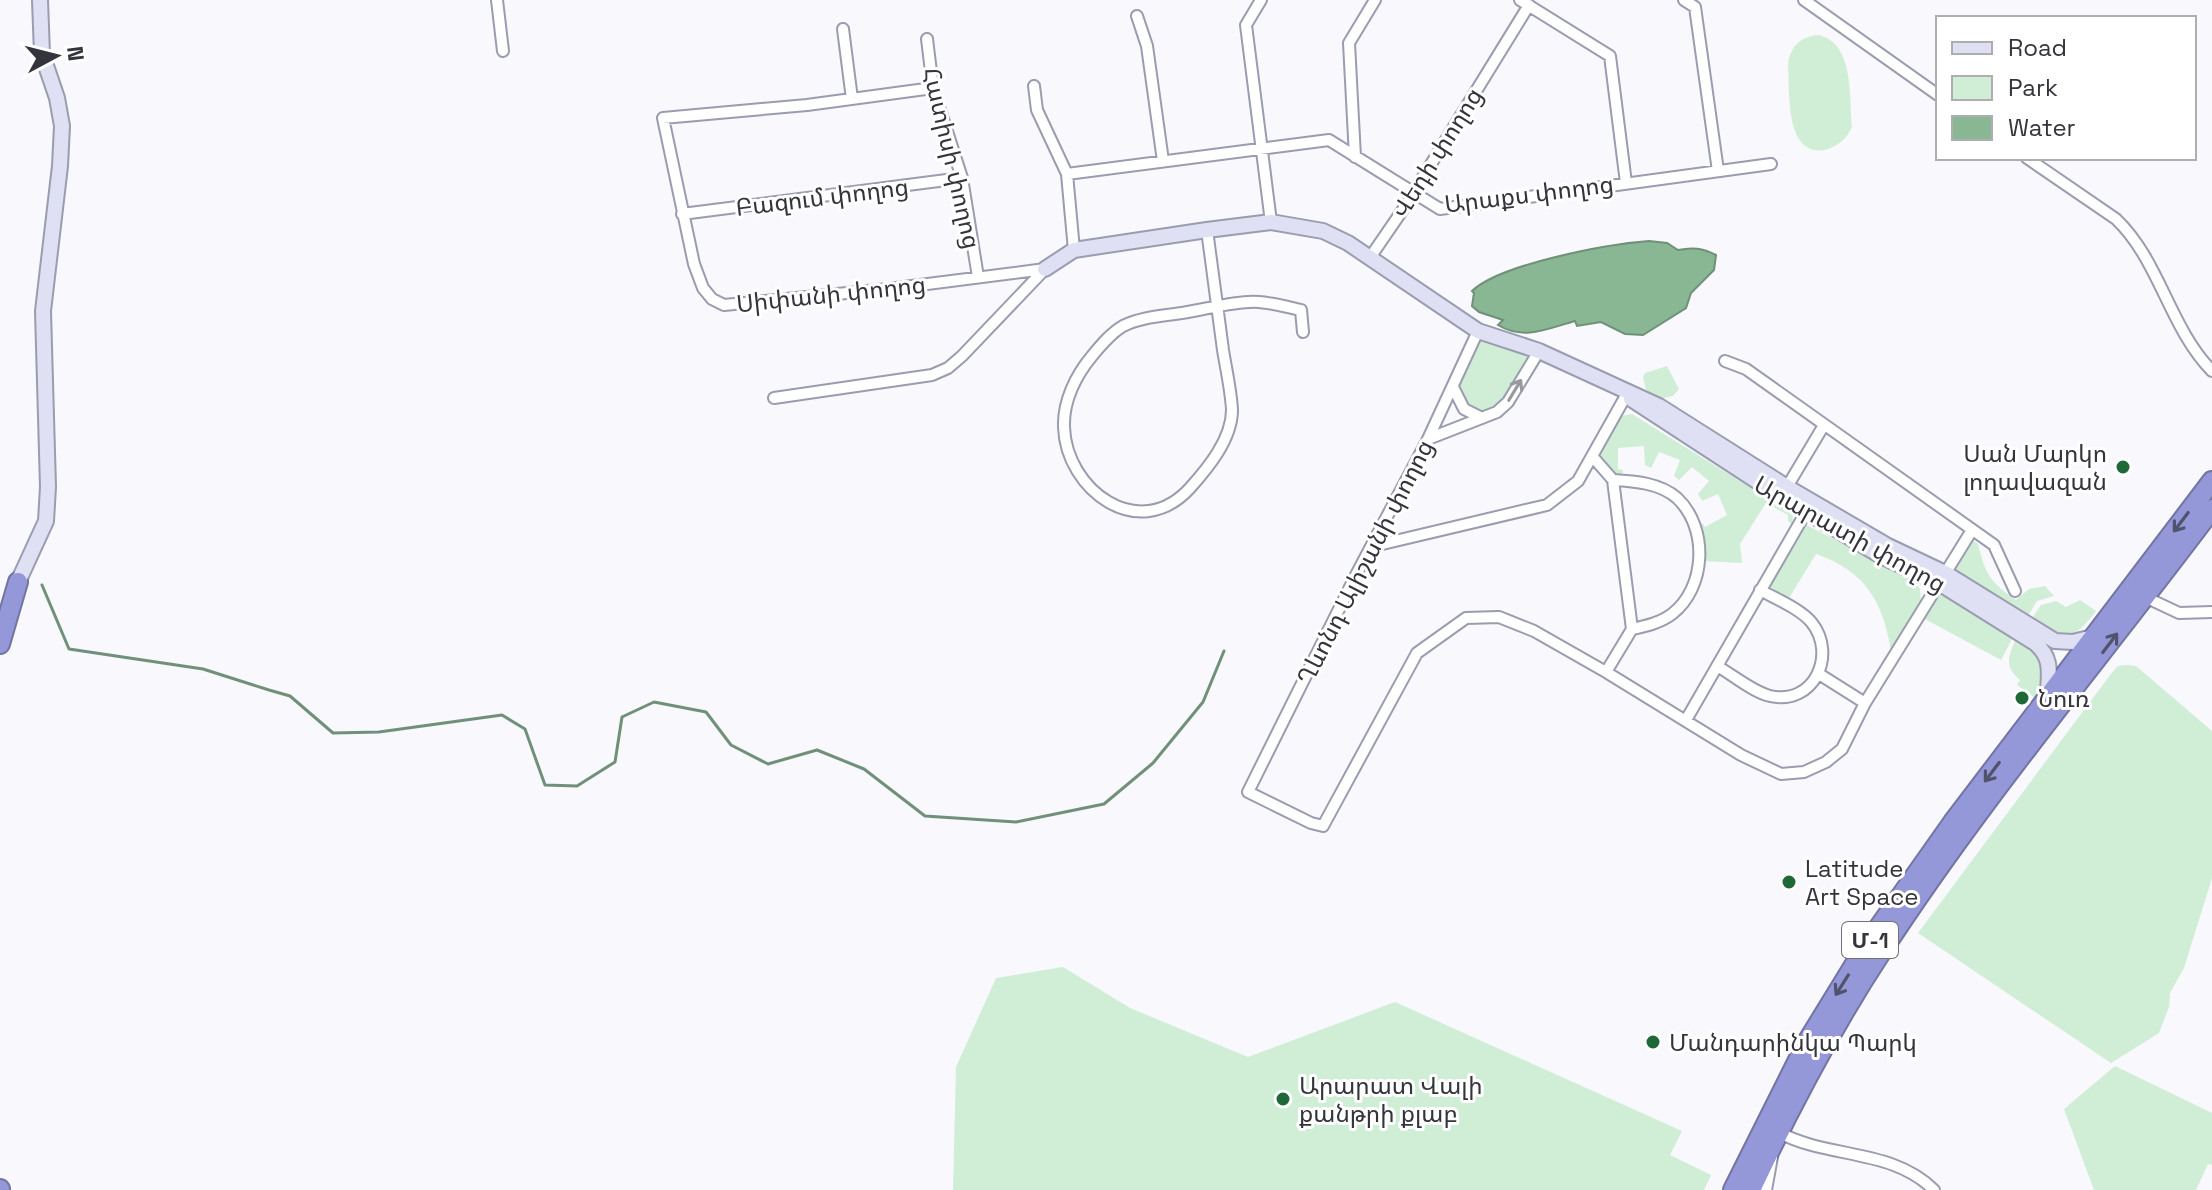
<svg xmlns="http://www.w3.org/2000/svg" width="2212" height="1190" viewBox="0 0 2212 1190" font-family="'Space Grotesk','Noto Sans Armenian',sans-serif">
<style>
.green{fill:#d0eed6}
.water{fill:#89b793;stroke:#709079;stroke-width:2}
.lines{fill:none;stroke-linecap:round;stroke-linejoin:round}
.stream{stroke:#709079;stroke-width:3}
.street-casing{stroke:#9a9caf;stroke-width:14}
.secondary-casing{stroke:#9a9caf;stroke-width:18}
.highway-casing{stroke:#7274a2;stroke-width:22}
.street{stroke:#fff;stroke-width:10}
.secondary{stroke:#dfe0f3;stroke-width:14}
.highway{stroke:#9497d8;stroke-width:18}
.oneway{stroke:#9a9a9e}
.oneway2{stroke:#51526c}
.poi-dot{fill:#1e6937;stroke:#fff;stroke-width:3}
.labels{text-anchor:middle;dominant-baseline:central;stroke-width:6;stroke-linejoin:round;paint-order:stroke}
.shield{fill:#fff;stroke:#717177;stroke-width:2}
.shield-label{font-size:22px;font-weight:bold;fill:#34343d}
.street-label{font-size:24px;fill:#34343d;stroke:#fff}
.poi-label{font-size:24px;fill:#34343d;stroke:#fff;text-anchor:start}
</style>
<rect width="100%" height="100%" fill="#f8f8fd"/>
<path class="green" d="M1817,35C1855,41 1849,98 1852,127C1847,139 1837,147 1824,150C1784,156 1790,89 1788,64C1791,46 1799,38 1817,35Z
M1484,338L1521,351L1528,358C1522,378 1485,436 1463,401C1460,396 1458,388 1459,383C1462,369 1472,354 1478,341Z
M1667,366L1679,389L1673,396L1659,399L1646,390L1643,377L1645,373Z
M1632,414L1793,514L1792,524L1788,521V515L1766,503L1740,544L1742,563L1704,561L1698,526L1703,524L1705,527L1727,515L1718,494L1702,501L1698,494L1709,481L1692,467L1679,480L1674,476L1680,460L1659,452L1651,468L1645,465L1644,446L1618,448V469L1623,470L1622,477H1613L1596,456L1621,416Z
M1805,524L1914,582L1920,589L1921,601L1891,651C1883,601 1865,571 1816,554L1789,598L1766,585Z
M1971,539L1978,544C1985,574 1991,583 2016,600L2029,589L2045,586L2054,596L2037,601L2026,619L1958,574L1954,566Z
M1939,591L2014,635L2001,660L1923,618Z
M2080,600L2096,611C2070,645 2065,639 2031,620L2041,605L2056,601L2066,607Z
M2016,639C2043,657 2053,665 2034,697L2017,685L2020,680C2004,667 2008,656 2016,639Z
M2127,665L2136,666L2212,731V878L2184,968L2170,993L2169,1007L2159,1033L2111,1063L1918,933L2110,675L2118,666Z
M1063,967L1130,1008L1248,1057L1395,1002L1682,1131L1670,1155L1711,1175L1704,1190H953L956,1067L996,978Z
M2115,1066L2212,1113V1165L2208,1164L2196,1190H2094L2064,1109Z"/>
<path class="water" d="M1649,241L1667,243L1678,250C1693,247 1702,248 1716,255L1714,270L1691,293L1686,308L1643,335L1625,334L1601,322L1577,326L1575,321C1549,328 1524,341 1498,325L1503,320L1479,312L1472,306L1474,293L1472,291C1500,264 1608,244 1649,241Z"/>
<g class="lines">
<path class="stream" d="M42,585L69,649L203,669L269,690L290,696L333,733L379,732L502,715L525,729L545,785L577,786L615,762L622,717L654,702L706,712L731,745L768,764L817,750L864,769L925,816L1016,822L1104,804L1153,763L1203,702L1224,651"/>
<g class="street-casing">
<path id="street" d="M497,0L503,51
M1261,0L1246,25L1271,222
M1520,0L1610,56L1626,183
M1684,0L1695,7L1718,171
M1804,0L1938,95
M1137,16L1147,46L1163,161
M843,29L852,99
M927,39L933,88L962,178L978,277
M1034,86L1037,110L1067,174L1074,250
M933,88L807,105L663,118L694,264L703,288L712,299L724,305L888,289L1045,269
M1355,157L1349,43L1375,0
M2027,158L2116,219C2160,261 2169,327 2212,371
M1067,174L1329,140L1440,209L1771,164
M682,214L962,178
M1207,230C1212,270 1218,310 1223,350C1226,369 1231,390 1232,410C1232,439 1208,468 1190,488C1139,544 1066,490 1064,427C1063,401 1076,375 1092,356C1101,345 1111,333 1123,326C1140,317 1163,316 1182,313C1204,310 1237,300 1259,302C1273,303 1287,307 1301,310L1303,332
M1369,259L1404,208L1529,5
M1478,331L1428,439L1357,573L1248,792L1311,823L1323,826L1417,653L1466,618L1499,617L1534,631L1606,672L1741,755L1781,774L1804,772L1826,762L1842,749L1865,703L1972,530
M1725,361L1746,369L1994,545L2015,591
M1453,387L1464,409L1482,418
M774,398L932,375L948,368L962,356L1045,269
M1428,439L1497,412L1508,402L1539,351
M1592,456L1613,480L1632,629L1606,672
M1613,480C1634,481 1660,483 1677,498C1709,528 1706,588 1672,614C1660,623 1646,626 1632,629
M1784,492L1824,425
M1374,546L1547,505L1578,481L1628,392
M2145,597L2179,613L2212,612
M1717,666C1733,675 1753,692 1770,696C1814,706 1837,655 1812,623C1801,609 1776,599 1760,590
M1819,674L1865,703
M1686,720L1806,512
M1778,1132C1828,1159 1892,1148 1934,1190
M1766,1190L1772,1157"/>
</g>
<g class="secondary-casing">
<path id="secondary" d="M1045,269L1074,250L1207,230L1271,222L1323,231L1348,243L1478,331L1539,351L1659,406L1787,487L1888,546L1945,573L2055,641L2073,642L2093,637
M1631,399L1781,497L1881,556L1939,583L2035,643C2054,659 2048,675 2048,696
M18,582L46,521L48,487L43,311L60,166L62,126L57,98L42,54L40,0"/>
</g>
<g class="highway-casing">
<path id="highway" d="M0,644L18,582
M0,1189V1190
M1733,1190L1807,1042L1869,941L1953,822L2212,481
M1751,1190C1790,1107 1832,1027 1882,951C1982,797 2102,656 2212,509"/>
</g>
<use href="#street" class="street"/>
<use href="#secondary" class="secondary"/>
<use href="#highway" class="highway"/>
</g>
<defs><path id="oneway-shaft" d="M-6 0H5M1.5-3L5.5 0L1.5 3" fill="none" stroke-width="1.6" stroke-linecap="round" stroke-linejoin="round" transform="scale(2)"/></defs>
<use class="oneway" href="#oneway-shaft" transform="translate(1515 390) rotate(-59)"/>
<g class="oneway2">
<use href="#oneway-shaft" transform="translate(2181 522) rotate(127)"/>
<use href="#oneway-shaft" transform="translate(2110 643) rotate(-53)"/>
<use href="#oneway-shaft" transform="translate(1992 772) rotate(127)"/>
<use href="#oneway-shaft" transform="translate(1842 985) rotate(122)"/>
</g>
<g class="poi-dot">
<circle cx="2123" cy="467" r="8"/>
<circle cx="2022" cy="698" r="8"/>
<circle cx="1789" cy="882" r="8"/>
<circle cx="1653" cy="1042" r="8"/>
<circle cx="1283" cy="1099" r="8"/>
</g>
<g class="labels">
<rect class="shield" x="1842" y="922" width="56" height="36" rx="6"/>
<g class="shield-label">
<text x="1870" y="940">Մ-1</text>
</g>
<g class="street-label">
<text transform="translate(1437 153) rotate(-58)">Վեդի փողոց</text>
<text transform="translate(952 158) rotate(77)">Հատիսի փողոց</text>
<text transform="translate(1529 194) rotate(-7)">Արաքս փողոց</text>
<text transform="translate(822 197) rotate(-7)">Բազում փողոց</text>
<text transform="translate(831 294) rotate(-6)">Սիփանի փողոց</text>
<text transform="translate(1850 534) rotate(29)">Արարատի փողոց</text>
<text transform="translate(1365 562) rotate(-63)">Ղևոնդ Ալիշանի փողոց</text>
</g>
<g class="poi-label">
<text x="2107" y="453" text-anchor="end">Սան Մարկո<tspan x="2107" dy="28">լողավազան</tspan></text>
<text x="2038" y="698">Նուռ</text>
<text x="1805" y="868">Latitude<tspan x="1805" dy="28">Art Space</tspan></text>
<text x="1669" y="1042">Մանդարինկա Պարկ</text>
<text x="1299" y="1085">Արարատ Վալի<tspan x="1299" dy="28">քանթրի քլաբ</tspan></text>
</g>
</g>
<rect x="1936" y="16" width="260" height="144" fill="#ffffff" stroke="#aeaeb1" stroke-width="2"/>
<rect x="1952" y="42" width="40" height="12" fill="#dfe0f3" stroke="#aeaeb1" stroke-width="2"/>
<text x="2008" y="56" font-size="24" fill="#34343d">Road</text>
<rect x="1952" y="76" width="40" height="24" fill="#d0eed6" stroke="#aeaeb1" stroke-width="2"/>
<text x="2008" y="96" font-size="24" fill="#34343d">Park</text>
<rect x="1952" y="116" width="40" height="24" fill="#89b793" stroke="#aeaeb1" stroke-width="2"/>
<text x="2008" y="136" font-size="24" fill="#34343d">Water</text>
<g transform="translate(56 56) rotate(83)" stroke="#ffffff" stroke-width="6" paint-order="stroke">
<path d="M0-6L14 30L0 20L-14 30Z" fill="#34343d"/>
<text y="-12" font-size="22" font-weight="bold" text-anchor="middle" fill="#34343d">N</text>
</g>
</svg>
